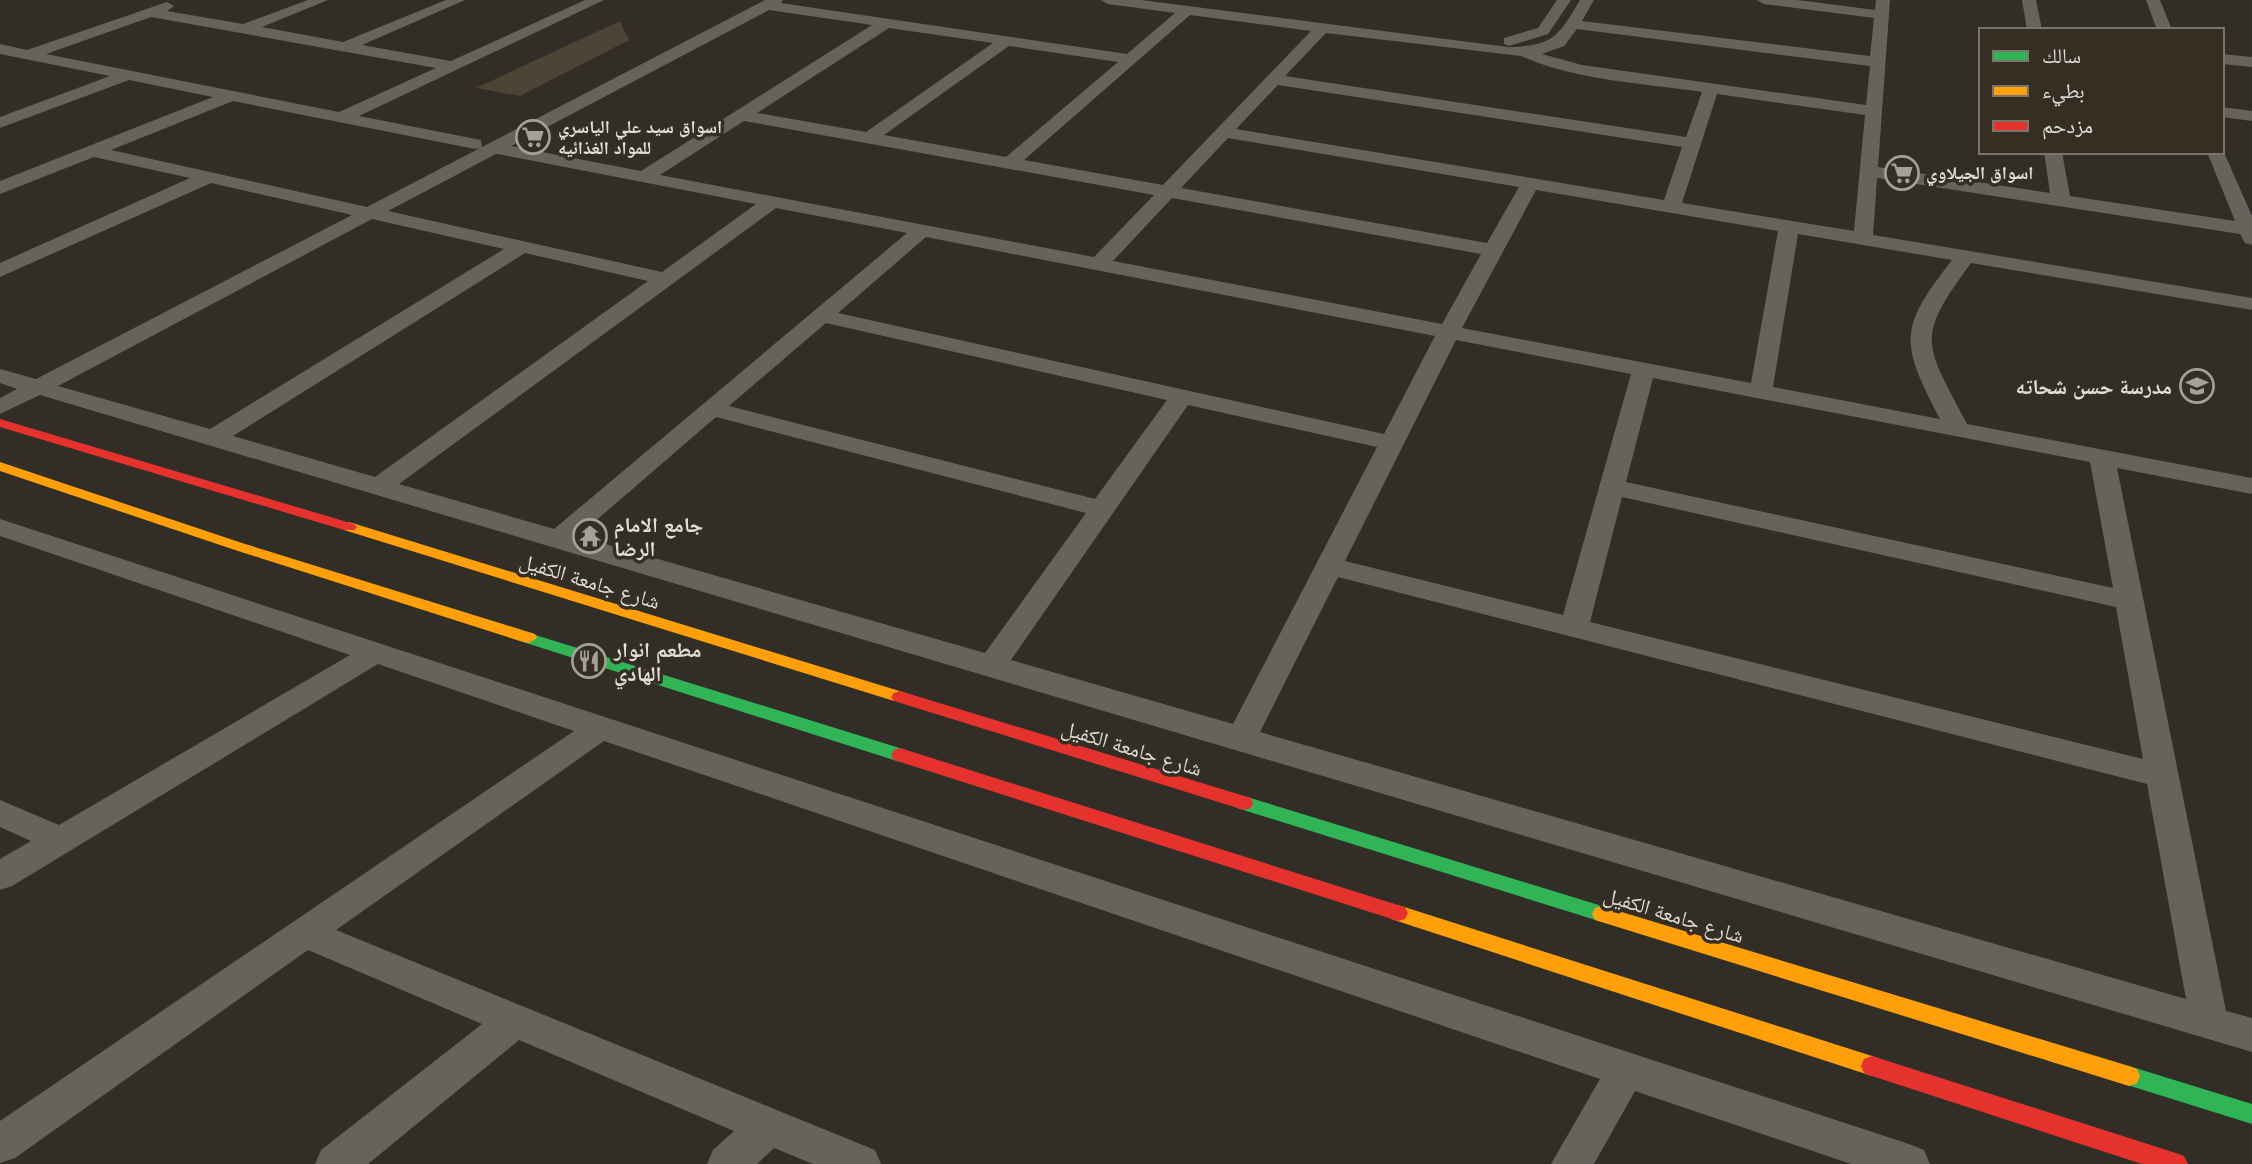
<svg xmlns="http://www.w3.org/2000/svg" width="2252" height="1164" viewBox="0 0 2252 1164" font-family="Helvetica,'Noto Naskh Arabic',sans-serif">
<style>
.building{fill:#4c4435}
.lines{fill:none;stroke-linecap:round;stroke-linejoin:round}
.street{fill:#68625c;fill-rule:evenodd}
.fast{fill:#30b455;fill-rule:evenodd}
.slow{fill:#ff9f0a;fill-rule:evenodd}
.jam{fill:#e5322d;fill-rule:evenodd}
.labels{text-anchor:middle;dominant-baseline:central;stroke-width:7;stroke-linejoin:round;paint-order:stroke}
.far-poi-label{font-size:18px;font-weight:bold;fill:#e3ded7;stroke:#352e23;text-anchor:start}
.poi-label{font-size:21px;font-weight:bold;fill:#e3ded7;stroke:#352e23;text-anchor:start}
.street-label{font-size:21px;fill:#e3ded7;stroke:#352e23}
</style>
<rect width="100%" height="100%" fill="#312d27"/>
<path class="building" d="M620,21L629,40L520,96L476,88Z"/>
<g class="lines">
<path class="street" d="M308,0H328L262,27L343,42L446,0H465L362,45L451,61L585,0H604L359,116L481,140L482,147L765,0H783L781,3L1127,54L1175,13L1108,4L1101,0H1141L1508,47C1553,46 1558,37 1580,0H1594L1582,21L1870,56L1874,18L1764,4L1757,0H1798L1875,10L1876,0H1890L1878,167L2050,193L2044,152H2062L2070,196L2235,221L2207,152H2222V148L2252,216V245L2245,243L2240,234L1877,178L1873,235L2252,298V310L1971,263C1914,340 1925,343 1967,424L2252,478V494L2117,468L2226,1011L2252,1018V1052L40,395L0,414V398L17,389L0,383V369L36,379L352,215L211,183L0,277V263L190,178L94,157L0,194V181L213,97L129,80L0,128V117L110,76L0,54V44L27,50L167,2L174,6L167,11L243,24ZM769,10L872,25L641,171L511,146ZM1190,15L1311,31L1163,185L1024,160ZM151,17L436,68L339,112L46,54ZM889,28L993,43L866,132L757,113ZM1577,29L1870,66L1866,105L1582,65L1542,54L1564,46ZM1326,33L1521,56C1577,81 1642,83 1702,92L1686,137L1285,76ZM1009,46L1118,62L1006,157L884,135ZM1278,85L1682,147L1664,200L1236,129ZM1717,94L1865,115L1854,231L1682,203ZM233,101L475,149L480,148L367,207L111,150ZM744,121L1154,195L1094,257L660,175ZM1228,138L1519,187L1487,243L1181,188ZM496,154H498L756,204L662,272L388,211ZM1536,190L1778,231L1751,383L1462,328ZM1172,198L1481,254L1442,324L1113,261ZM776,208L907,233L554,529L399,484ZM372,219L504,249L210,429L58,386ZM1798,234L1952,260C1898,329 1900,342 1940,419L1773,387ZM926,237L1435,336L1384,434L838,313ZM525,253L648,281L375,477L233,436ZM826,323L1167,400L1095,499L729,406ZM1456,340L1631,374L1563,615L1345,561ZM1653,378L2090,462L2113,588L1626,482ZM1188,405L1377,447L1233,724L1011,660ZM716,417L1086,513L985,653L578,536ZM1622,497L2116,607L2143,759L1590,622ZM1338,577L2147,784L2186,999L1260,732Z
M1557,0H1571L1548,34L1509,46L1504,44V38L1538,28Z
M2022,0H2036L2042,30H2027Z
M2146,0H2160L2172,30H2157Z
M2222,54L2252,57V67L2222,64Z
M2222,107L2252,111V121L2222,117Z
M0,519L1909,1144L1924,1150L1930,1164H1851L1635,1091L1594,1164H1551L1600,1079L604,741L336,930L875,1150L881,1164H813L774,1148L757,1164H707L713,1150L734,1131L519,1040L368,1164H315L321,1150L482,1024L308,950L15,1158L0,1163V1121L574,731L378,664L12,886L0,890V859L31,841L0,827V800L59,825L350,655L0,536Z"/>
<path class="fast" d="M529,633L906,750L909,755L906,760L900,762L523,642L521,638L523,634Z
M1244,796L1602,906L1609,908L1612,914L1609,920L1602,922L1237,808L1235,803L1237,798Z
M2129,1066L2252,1104V1124L2121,1083L2118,1076L2121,1069Z"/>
<path class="slow" d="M0,462L242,543L535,634L537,638L529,643L523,642L232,549L0,471Z
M349,522L906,693L909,697L906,701H894L344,530L341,527L344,524Z
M1398,905L1872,1056L1880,1059L1883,1066L1880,1073L1872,1076L1391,919L1388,913L1391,907Z
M1602,906L2129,1066L2137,1069L2140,1076L2137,1083L2129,1086L1595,920L1592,914L1595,908Z"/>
<path class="jam" d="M0,419L354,524L357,527L354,530H344L0,427Z
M900,691L1251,798L1253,803L1251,808L1244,810L894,701L891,697L894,693Z
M900,748L1398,905L1405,907L1408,913L1405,919L1398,921L894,760L891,755L894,750Z
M1872,1056L2176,1153L2184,1156L2188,1164H2142L1872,1076L1864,1073L1861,1066L1864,1059Z"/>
</g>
<defs>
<g id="supermarket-ring" transform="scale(1.75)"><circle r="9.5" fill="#352e23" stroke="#a5a099" stroke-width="1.5"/><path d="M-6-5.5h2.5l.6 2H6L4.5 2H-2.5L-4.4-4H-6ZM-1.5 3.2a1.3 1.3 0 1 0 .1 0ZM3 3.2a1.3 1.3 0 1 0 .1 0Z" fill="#a5a099"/></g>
<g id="school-ring" transform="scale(1.75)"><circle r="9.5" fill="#352e23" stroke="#a5a099" stroke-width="1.5"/><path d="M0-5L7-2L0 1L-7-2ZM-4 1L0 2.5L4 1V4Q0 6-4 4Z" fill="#a5a099"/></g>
<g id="temple-ring" transform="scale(1.75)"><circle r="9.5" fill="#352e23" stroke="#a5a099" stroke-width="1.5"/><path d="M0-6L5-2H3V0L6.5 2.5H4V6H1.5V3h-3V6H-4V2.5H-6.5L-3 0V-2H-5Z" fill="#a5a099"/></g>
<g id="restaurant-ring" transform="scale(1.75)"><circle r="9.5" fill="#352e23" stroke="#a5a099" stroke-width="1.5"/><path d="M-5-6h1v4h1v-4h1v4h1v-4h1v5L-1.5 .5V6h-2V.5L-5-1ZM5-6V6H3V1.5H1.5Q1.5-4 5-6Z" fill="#a5a099"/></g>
</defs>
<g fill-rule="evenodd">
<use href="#supermarket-ring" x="533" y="137"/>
<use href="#supermarket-ring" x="1902" y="173"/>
<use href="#school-ring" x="2197" y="386"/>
<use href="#temple-ring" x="590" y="536"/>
<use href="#restaurant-ring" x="589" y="661"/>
</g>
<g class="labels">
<g class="far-poi-label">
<text x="558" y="127">اسواق سيد علي الياسري<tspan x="558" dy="21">للمواد الغذائيه</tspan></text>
<text x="1926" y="173">اسواق الجيلاوي</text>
</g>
<g class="poi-label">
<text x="2172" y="386" text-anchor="end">مدرسة حسن شحاته</text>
<text x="614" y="524">جامع الامام<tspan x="614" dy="24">الرضا</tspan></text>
<text x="614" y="649">مطعم انوار<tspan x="614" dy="24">الهادي</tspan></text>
</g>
<g class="street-label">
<text transform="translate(590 581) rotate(17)">شارع جامعة الكفيل</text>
<text transform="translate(1132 748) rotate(17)">شارع جامعة الكفيل</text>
<text transform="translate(1674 915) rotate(17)">شارع جامعة الكفيل</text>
</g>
</g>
<rect x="1979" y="28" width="245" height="126" fill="#352e23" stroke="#7b746b" stroke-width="2"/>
<rect x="1993" y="51" width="35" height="10" fill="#30b455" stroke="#7b746b" stroke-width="2"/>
<text x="2042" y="63" font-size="21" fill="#e3ded7">سالك</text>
<rect x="1993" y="86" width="35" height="10" fill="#ff9f0a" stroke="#7b746b" stroke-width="2"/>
<text x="2042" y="98" font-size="21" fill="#e3ded7">بطيء</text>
<rect x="1993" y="121" width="35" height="10" fill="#e5322d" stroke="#7b746b" stroke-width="2"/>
<text x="2042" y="133" font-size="21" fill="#e3ded7">مزدحم</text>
</svg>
